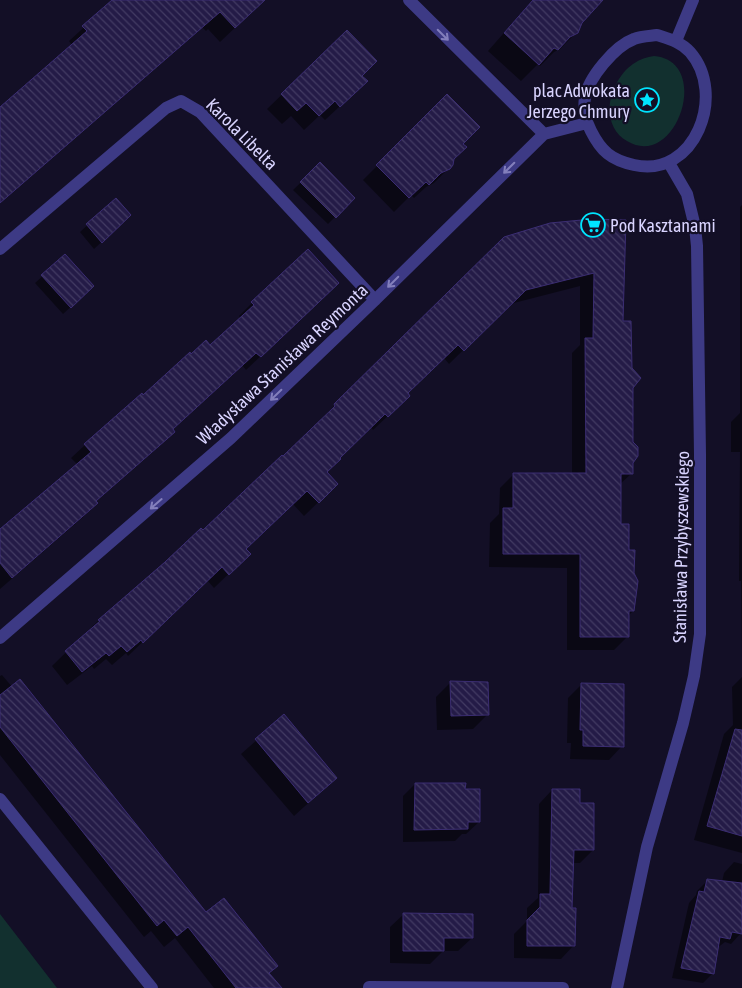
<svg xmlns="http://www.w3.org/2000/svg" width="742" height="988" viewBox="0 0 742 988" font-family="'Asap Condensed',sans-serif">
<style>
.green{fill:#12302f}
.shadow{fill:#0007}
.building{fill:url(#building-back-hatch);stroke:#3b2d73}
.lines{fill:none;stroke-linecap:round;stroke-linejoin:round}
.minor{stroke:#3d3a85;stroke-width:12}
.oneway{stroke:#837fbc}
.labels{text-anchor:middle;dominant-baseline:central;stroke-width:4.5;stroke-linejoin:round;paint-order:stroke}
.poi-label{font-size:18px;fill:#d9d4ff;stroke:#130f26;text-anchor:end}
.street-label{font-size:18px;fill:#d9d4ff;stroke:#130f26}
</style>
<defs>
<pattern id="building-back-hatch" width="6" height="6" patternUnits="userSpaceOnUse" patternTransform="scale(1.25)"><rect width="6" height="6" fill="#241b47"/><path d="M-1 5l2 2M0 0l6 6M5-1l2 2" fill="none" stroke="#433b63"/></pattern>
</defs>
<rect width="100%" height="100%" fill="#130f26"/>
<path class="green" d="M654,56C713,61 676,171 627,141C598,124 609,81 633,64C640,59 647,57 654,56Z
M0,914L57,988H0Z"/>
<path class="shadow" d="M114,0H159L0,202V108L72,45L69,41Z
M204,0H264L220,42L208,29L206,31L190,15Z
M533,0H595L577,32L560,49L554,52L540,66L538,64L521,81L488,51Z
M347,32L361,76L352,95L325,120L320,115L304,130L291,116L282,124L267,109Z
M447,96L453,160L449,168L434,183L426,187L414,198L411,195L394,212L363,180Z
M320,164L354,198L328,224L293,190Z
M116,199L123,222L94,249L80,232Z
M742,205V658L741,581H739L740,452H731V422L740,413V207Z
M592,220L622,322L631,388V474L619,485V526L628,551L633,611L628,616V636L614,650H567V568L489,567L490,523L499,514L500,488L514,474L572,475V353L580,345V286L510,304L449,364L444,358L406,394L394,410L373,430L371,427L338,458L326,472L337,484L304,516L293,504L245,549L249,554L214,588L207,580L128,656L126,653L112,665L106,659L94,669L92,666L67,685L52,666L99,620L203,532L322,420L321,419L335,405Z
M65,256L86,293L63,314L35,283Z
M324,296L246,370L242,365L172,429L160,445L95,502L96,503L83,517L0,589V531L78,465L71,458L85,445L191,355L210,347L241,319L239,316L252,303Z
M2,675L206,914L276,966L264,978L252,988H214L175,938L164,947L151,931L144,937L0,755V676Z
M742,677V853L694,840L724,734L733,725L732,687Z
M451,682L487,715L473,729L437,730L436,697Z
M581,685L622,746L609,760L570,759L571,743H567L568,698Z
M284,716L336,778L294,816L241,754Z
M415,784L464,790L479,822L466,834H462L455,841L403,842V796Z
M552,790L593,850L580,863H572L571,909L574,945L561,959L514,958V934L527,921V908L538,898L539,804Z
M734,862L742,864L741,933L731,944L725,942L717,948L713,973L703,983L672,978L689,903L696,895L697,891L708,880L722,882L724,873Z
M404,914L472,938L458,951H443L430,964L390,963V927Z"/>
<path class="building" d="M112,0H265L235,28L220,12L0,203V107L87,31L82,26Z
M533,0H603L582,23L578,33L570,37L558,50L554,48L539,65L504,33Z
M347,30L377,61L362,76L368,81L340,107L335,101L319,116L306,103L297,111L281,94Z
M447,94L480,127L463,144L467,147L454,159L453,165L450,169L441,173L429,185L426,182L409,198L376,165Z
M320,162L355,198L336,218L300,182Z
M116,198L131,215L102,243L86,224Z
M592,219L626,220L623,321H631L632,368L641,378L633,388V442L638,447V456L633,463V474H621V524H629V550H635L634,573L638,581L634,611H629V637H580V554H503V508H513V473H586L585,338H593L594,273L526,290L464,351L458,345L408,393L410,396L388,417L385,414L340,458L341,459L327,472L338,484L319,503L307,491L246,549L251,554L229,575L222,567L143,643L141,640L127,652L121,646L109,656L106,653L82,672L65,651L100,621L98,620L165,562L201,528L203,530L282,455L283,456L335,406L334,404L504,237L550,223Z
M308,249L339,283L261,357L256,353L173,429L175,432L96,501L98,503L12,578L0,563V529L91,452L84,444L142,393L143,395L190,352L191,354L206,340L210,345L254,305L251,302Z
M65,254L94,286L71,308L41,275Z
M20,679L206,912L224,898L278,966L269,973L282,988H236L188,927L177,936L164,920L157,926L0,727V695Z
M450,681L488,682L489,715L451,716Z
M581,683L624,684V747L583,746V730H580Z
M284,714L337,778L308,803L255,739Z
M735,729L742,730V836L707,826Z
M415,783H466L465,789H480V822H468V829L414,830Z
M552,789H580V803H594V850H574L572,908H576L575,946H527V920L540,907V894H550Z
M707,879L742,883V934L732,932L730,939L720,937L714,974L681,968L699,891L704,892Z
M403,913L473,914V938H444V951H403Z"/>
<g class="lines">
<path class="minor" d="M409,0L544,134
M657,35C669,39 681,42 690,52C727,94 695,179 634,165C611,160 601,151 591,131C586,122 583,109 585,98C588,78 615,46 634,39C641,36 650,36 657,35Z
M676,41L693,0
M0,249L166,108L181,101L200,112L375,300
M0,638L231,438L375,300L544,134L587,123
M0,799L152,988
M369,987L563,988
M617,988L647,847L683,723L694,676L700,634V454L697,246L695,227L687,194L669,163"/>
</g>
<defs><path id="oneway-shaft" d="M-6 0H5M1.5-3L5.5 0L1.5 3" fill="none" stroke-width="1.6" stroke-linecap="round" stroke-linejoin="round" transform="scale(1.25)"/></defs>
<g class="oneway">
<use href="#oneway-shaft" transform="translate(443 35) rotate(45)"/>
<use href="#oneway-shaft" transform="translate(509 168) rotate(135)"/>
<use href="#oneway-shaft" transform="translate(393 282) rotate(135)"/>
<use href="#oneway-shaft" transform="translate(276 395) rotate(136)"/>
<use href="#oneway-shaft" transform="translate(156 504) rotate(139)"/>
</g>
<defs>
<g id="sight-ring" transform="scale(1.25)"><circle r="9.5" fill="#130f26" stroke="#00e5ff" stroke-width="1.5"/><path d="M0-6L1.8-2.2L6-1.7L2.9 1.2L3.7 5.4L0 3.3L-3.7 5.4L-2.9 1.2L-6-1.7L-1.8-2.2Z" fill="#00e5ff"/></g>
<g id="supermarket-ring" transform="scale(1.25)"><circle r="9.5" fill="#130f26" stroke="#00e5ff" stroke-width="1.5"/><path d="M-6-5.5h2.5l.6 2H6L4.5 2H-2.5L-4.4-4H-6ZM-1.5 3.2a1.3 1.3 0 1 0 .1 0ZM3 3.2a1.3 1.3 0 1 0 .1 0Z" fill="#00e5ff"/></g>
</defs>
<g fill-rule="evenodd">
<use href="#sight-ring" x="647" y="100"/>
<use href="#supermarket-ring" x="593" y="225"/>
</g>
<g class="labels">
<g class="poi-label">
<text x="630" y="90">plac Adwokata<tspan x="630" dy="21">Jerzego Chmury</tspan></text>
<text x="610" y="225" text-anchor="start">Pod Kasztanami</text>
</g>
<g class="street-label">
<text transform="translate(242 134) rotate(45)">Karola Libelta</text>
<text transform="translate(282 364) rotate(-43)">Władysława Stanisława Reymonta</text>
<text transform="translate(681 547) rotate(-89)">Stanisława Przybyszewskiego</text>
</g>
</g>
</svg>
